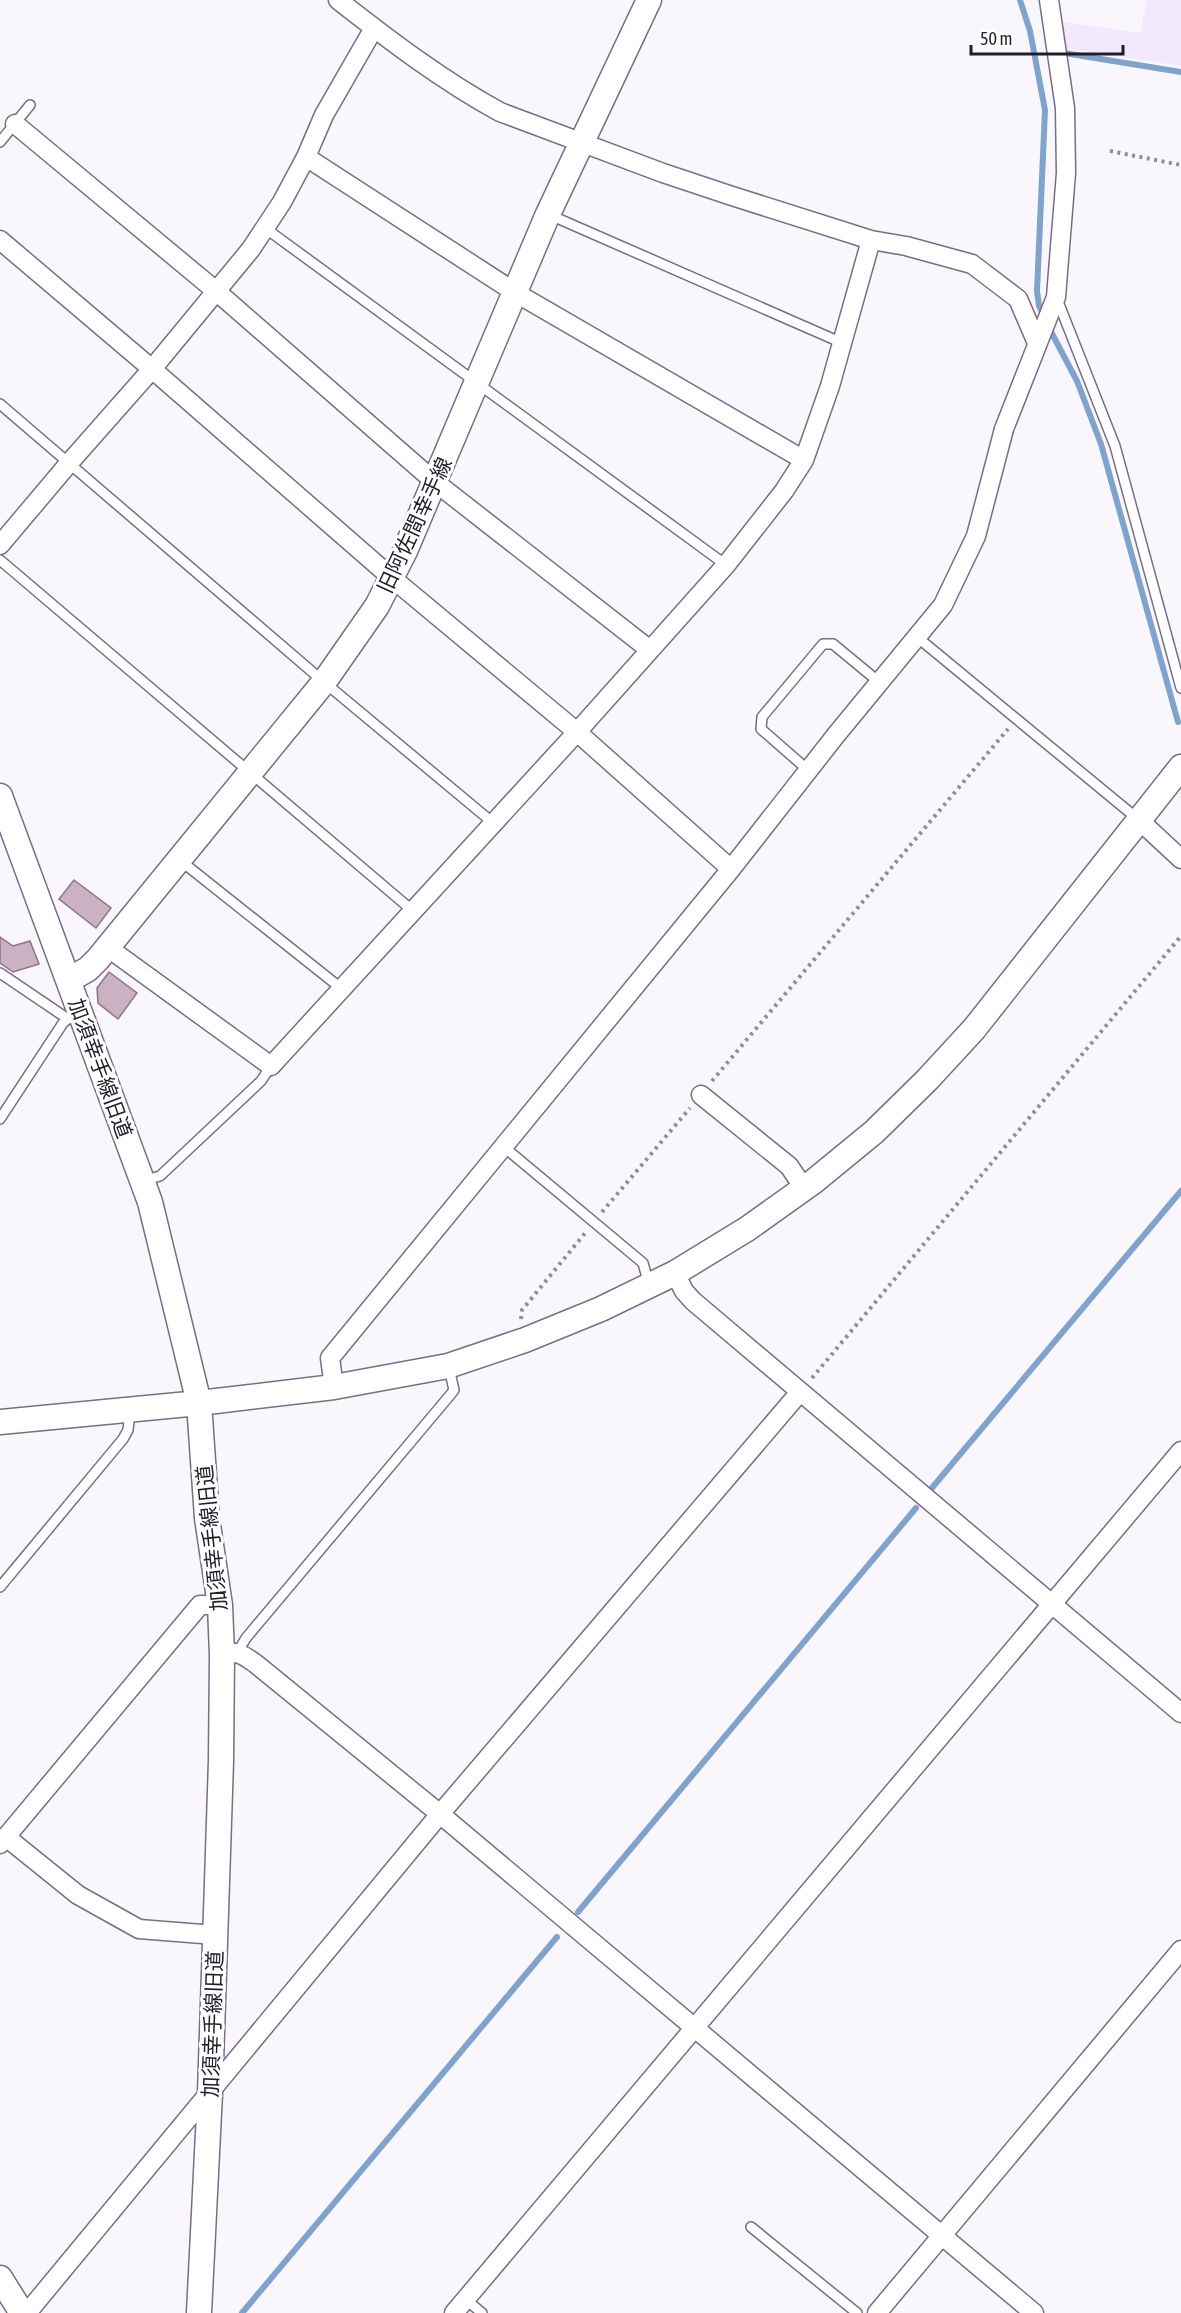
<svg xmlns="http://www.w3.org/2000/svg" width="1181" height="2313" viewBox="0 0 1181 2313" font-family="'Asap Condensed','Noto Sans JP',sans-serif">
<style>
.built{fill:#f3e9fe}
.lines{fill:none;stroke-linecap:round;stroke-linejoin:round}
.stream{stroke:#80a3ce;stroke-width:6}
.building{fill:#cbb1c4;stroke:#8d7587;stroke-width:1.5}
.lane-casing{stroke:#7a6d86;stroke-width:12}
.street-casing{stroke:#7a6d86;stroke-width:21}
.secondary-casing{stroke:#7a6d86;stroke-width:27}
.path{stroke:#918d95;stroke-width:4;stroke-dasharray:3 4.5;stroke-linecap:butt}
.lane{stroke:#fff;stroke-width:9}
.street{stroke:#fff;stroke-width:18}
.secondary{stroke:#fff;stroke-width:24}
.labels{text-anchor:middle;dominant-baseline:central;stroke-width:6;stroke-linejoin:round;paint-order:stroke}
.street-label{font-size:21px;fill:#221d27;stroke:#fff}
</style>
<rect width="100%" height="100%" fill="#f9f6fc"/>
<path class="built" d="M1147,0H1181V66L1064,48L1063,22L1140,33Z"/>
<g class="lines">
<path class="stream" d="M1020,0L1030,31L1045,110L1037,291L1039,306L1044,316
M1064,53L1181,72
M1049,328L1077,381L1101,444L1178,722
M931,1489L1181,1191
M578,1912L916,1508
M242,2313L557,1937"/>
</g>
<path class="building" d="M74,880L111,908L96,928L59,899Z
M0,937L13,946L30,941L39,964L13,972L0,963Z
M109,972L137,993L118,1019L98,1003L97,988Z"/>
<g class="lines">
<g class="lane-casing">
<path id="lane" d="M0,142L30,105
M550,215L840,342
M265,228L726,565
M1057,299L1115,446L1181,688
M0,404L324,682L492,822
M0,560L413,911
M917,637L1139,820
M808,770L761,729L762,717L823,644H833L879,682
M181,861L342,989
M0,973L68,1019
M0,1119L63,1023L68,1019L80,1012
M504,1147L643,1263L649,1285
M142,1181L160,1176L261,1081L271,1066
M0,1587L123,1439L128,1430L130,1412
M237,1653L246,1638L451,1394L454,1390L449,1368
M751,2227L857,2313
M465,2299L482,2313"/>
</g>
<g class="street-casing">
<path id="street" d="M338,0C389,40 443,81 500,112L663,173L732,196L871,240L906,246L972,264L1018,299L1037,343
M15,124L216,291L435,482L650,650
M306,157L516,293L804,460
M0,240L152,369L392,578L577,732L731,869
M0,545L70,462L152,369L251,249L282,202L306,157L324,115L374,28
M1139,820L1181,859
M107,947L271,1066L577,732L726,565L784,491L804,460L830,386L871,240
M701,1095L789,1166L804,1188
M675,1273L684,1291L693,1301L1181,1713
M334,1387L330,1358L731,869L836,735L943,605L976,536L1004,429L1056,297L1066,173L1065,108L1049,0
M222,1655C236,1649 245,1656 256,1664L440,1814L1034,2313
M6,1837L78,1895L139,1929L215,1935
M0,1844L200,1605H220
M27,2313L440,1814L800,1392
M454,2313L1181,1451
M877,2313L1181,1950"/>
</g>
<g class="secondary-casing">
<path id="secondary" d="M0,796L150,1202L199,1403L207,1518L220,1605L222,1655L221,1761L210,2093L199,2313
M69,980L88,969L98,959L324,682L377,606L405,551L548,214L649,0
M0,1422L199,1403L334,1387L448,1366L525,1340L601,1309L675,1273L747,1229L813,1182L874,1132L927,1080L974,1029L1181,767
M0,2278L22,2313"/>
</g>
<path class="path" d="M1110,151L1181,165
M712,1081L1008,729
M602,1212L690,1108
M521,1319L522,1310L586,1232
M812,1378L1181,936"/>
<use href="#lane" class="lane"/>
<use href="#street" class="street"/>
<use href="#secondary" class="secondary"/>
</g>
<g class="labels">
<g class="street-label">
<text transform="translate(414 525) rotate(-65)">旧阿佐間幸手線</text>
<text transform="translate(101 1068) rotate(70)">加須幸手線旧道</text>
<text transform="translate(211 1538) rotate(-96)">加須幸手線旧道</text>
<text transform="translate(212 2024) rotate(-88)">加須幸手線旧道</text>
</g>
</g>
<path d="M971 45v9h152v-9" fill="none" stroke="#221d27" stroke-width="3"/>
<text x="980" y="45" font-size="18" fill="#221d27" stroke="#ffffff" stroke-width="4.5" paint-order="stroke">50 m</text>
</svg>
